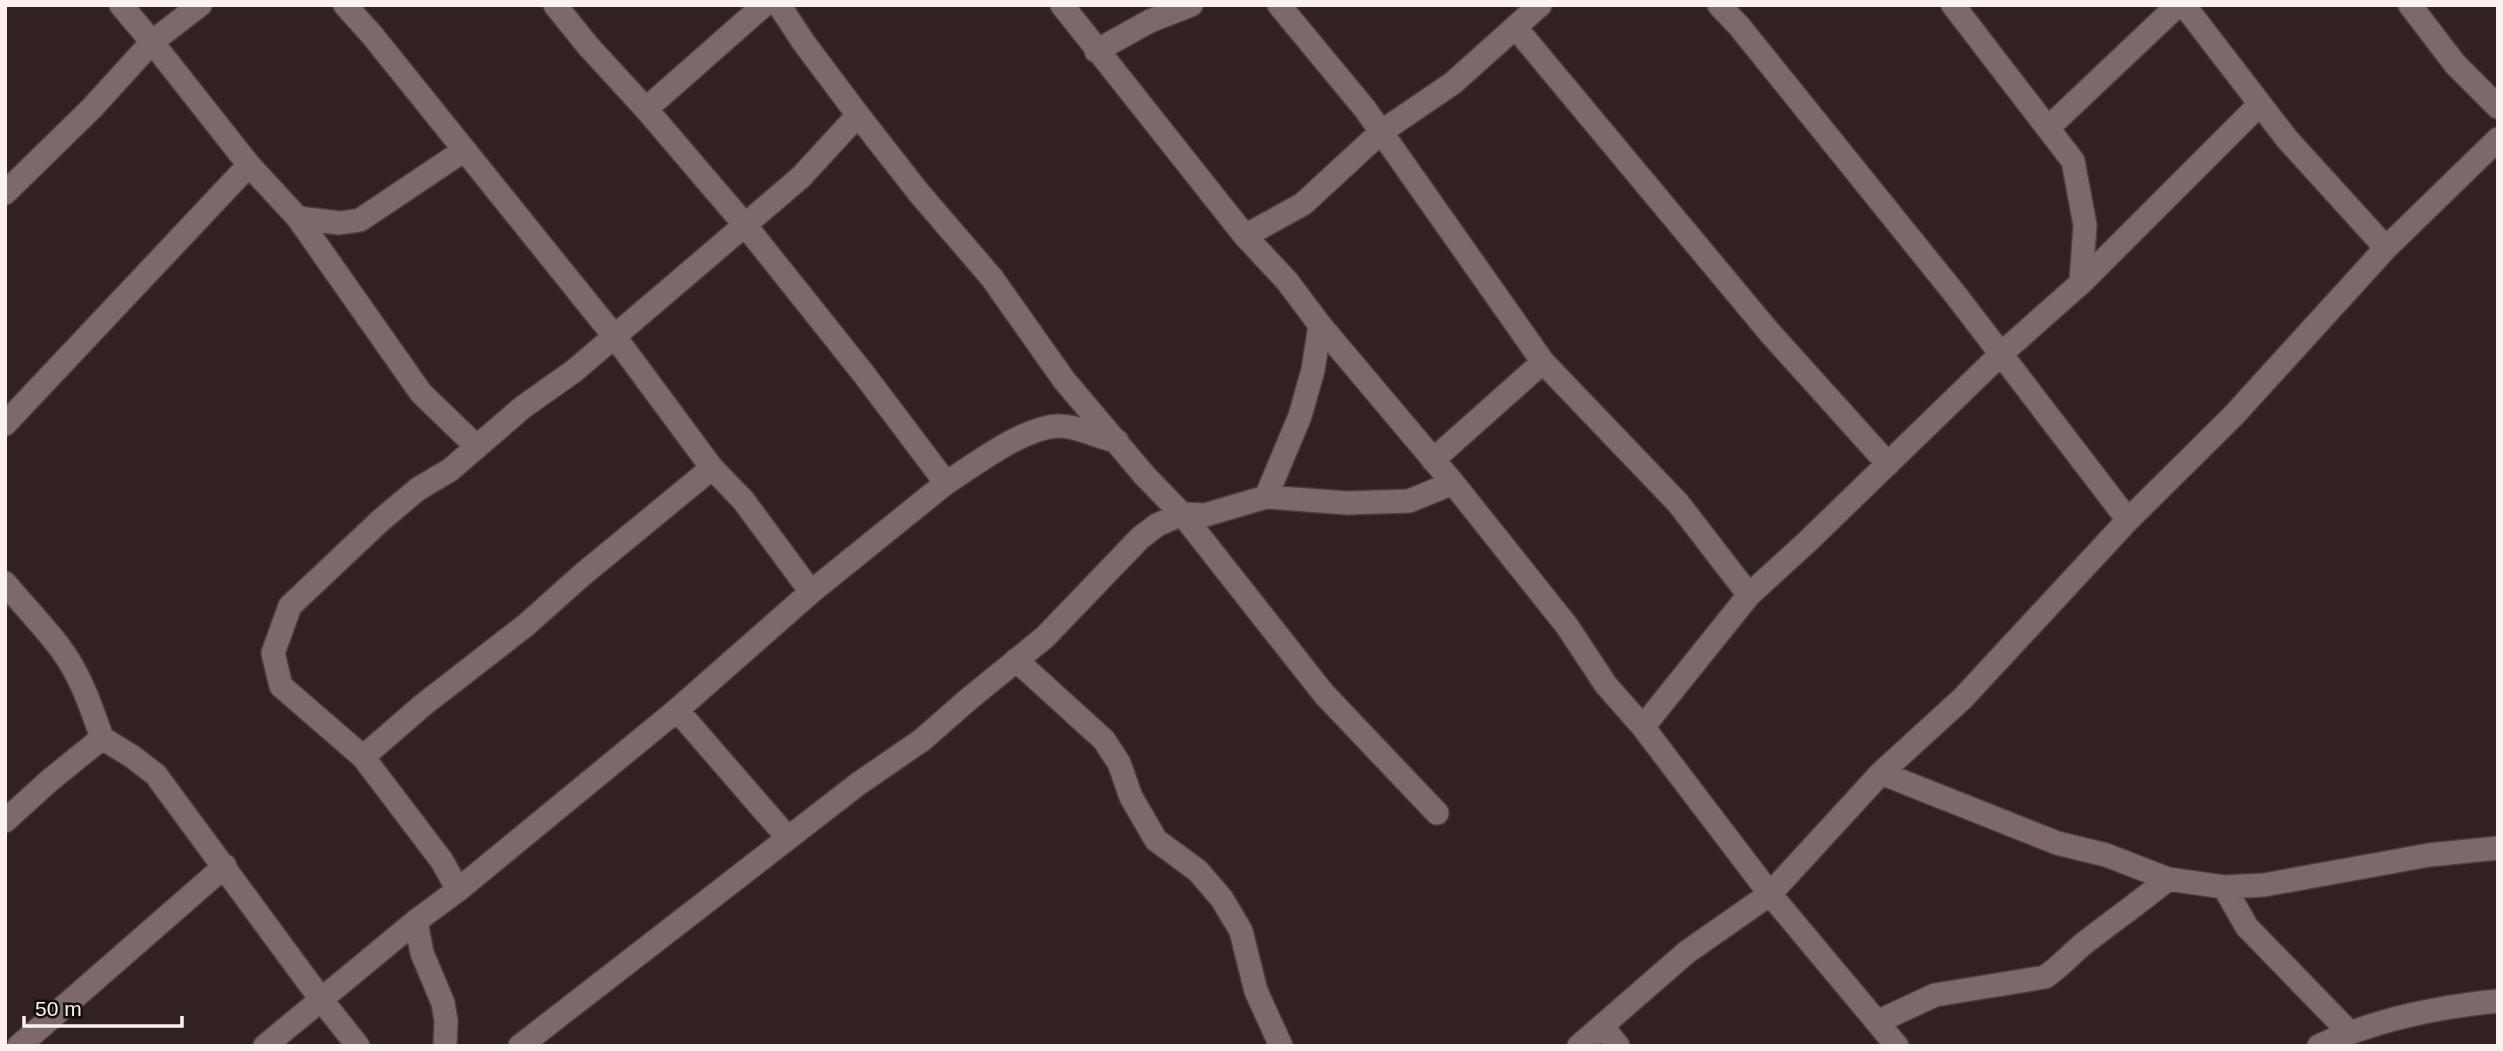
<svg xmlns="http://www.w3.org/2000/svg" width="2503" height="1051" viewBox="0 0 2503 1051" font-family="Helvetica,sans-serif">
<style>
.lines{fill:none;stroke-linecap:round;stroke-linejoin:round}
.minor-casing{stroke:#4a3d3e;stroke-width:26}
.minor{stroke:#7d696a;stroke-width:23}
</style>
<rect width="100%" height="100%" fill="#312122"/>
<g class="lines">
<g class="minor-casing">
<path id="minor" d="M121,5L152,42L200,5
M345,5L372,35L615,337L712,468
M779,5L804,43L858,115L919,193L992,278L1064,380L1145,476L1182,514L1324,694L1437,813
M1062,5L1245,236L1287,281L1320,325L1453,483L1567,626L1606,685L1643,727L1770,894L1897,1046
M1279,5L1365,109L1543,362
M1719,5L1739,26L1955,294L2128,520
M1953,5L2073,161L2085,225L2081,283
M2184,5L2287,139L2386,248
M2410,5L2455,64L2498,107
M1516,28L1770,333L1888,464
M1096,51L1150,21L1191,5
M646,109L764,5
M2048,128L2178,5
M5,193L92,108L152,42L249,165L298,218L340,223L360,220L463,151
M298,218L421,393L477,447
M1245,236L1303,204L1381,132L1453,83L1540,5
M5,424L249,165
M1433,460L1543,362L1678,503L1749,595
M946,483C976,464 1022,428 1058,426C1077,425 1098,438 1117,441
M1266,497L1300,416L1313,370L1320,325
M5,583C23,605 44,626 61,649C81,676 91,707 102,738
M811,592L743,500L712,468L582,575L526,625L423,705L363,757L281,686L273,653L290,606L380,521L418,489L450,470L523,407L574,371L801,177L858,115
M1016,660L1104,740L1119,763L1131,797L1156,840L1198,871L1222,899L1241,931L1256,991L1281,1046
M677,710L788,838
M1643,727L1749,595L1807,542L2001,354L2081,283L2260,104
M363,757L442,861L458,890
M1881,773L2057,843L2106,855L2168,879L2224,887L2264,885L2429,855L2498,848
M5,821L49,781L102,738L133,757L156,775L320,998L358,1046
M2224,887L2247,927L2349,1032
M1877,1022L1935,995L2045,977C2059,968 2069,956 2082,945C2110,923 2140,902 2168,879
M1603,1027L1618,1046
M19,1046L225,866
M265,1046L416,921
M445,1046L446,1021L443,1003L422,953L416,921L458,890L677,710L811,592L946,483L863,373L745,225L646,109L589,47L555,5
M520,1046L858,784L922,740L970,698L1045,637L1140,538L1157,525L1182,514L1205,515L1266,497L1347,503L1409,501L1453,483
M1579,1046L1687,952L1770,894L1881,773L1963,698L2128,520L2234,415L2386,248L2498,139
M2319,1046C2374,1020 2437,1007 2498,1001"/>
</g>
<use href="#minor" class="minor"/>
</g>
<rect width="2503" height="1051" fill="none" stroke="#fcf1f1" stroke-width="14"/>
<path d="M24 1016v10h158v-10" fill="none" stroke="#fcf1f1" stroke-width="3.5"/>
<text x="35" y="1016" font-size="21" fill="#fcf1f1" stroke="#140d0d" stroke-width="5" paint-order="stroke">50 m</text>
</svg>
